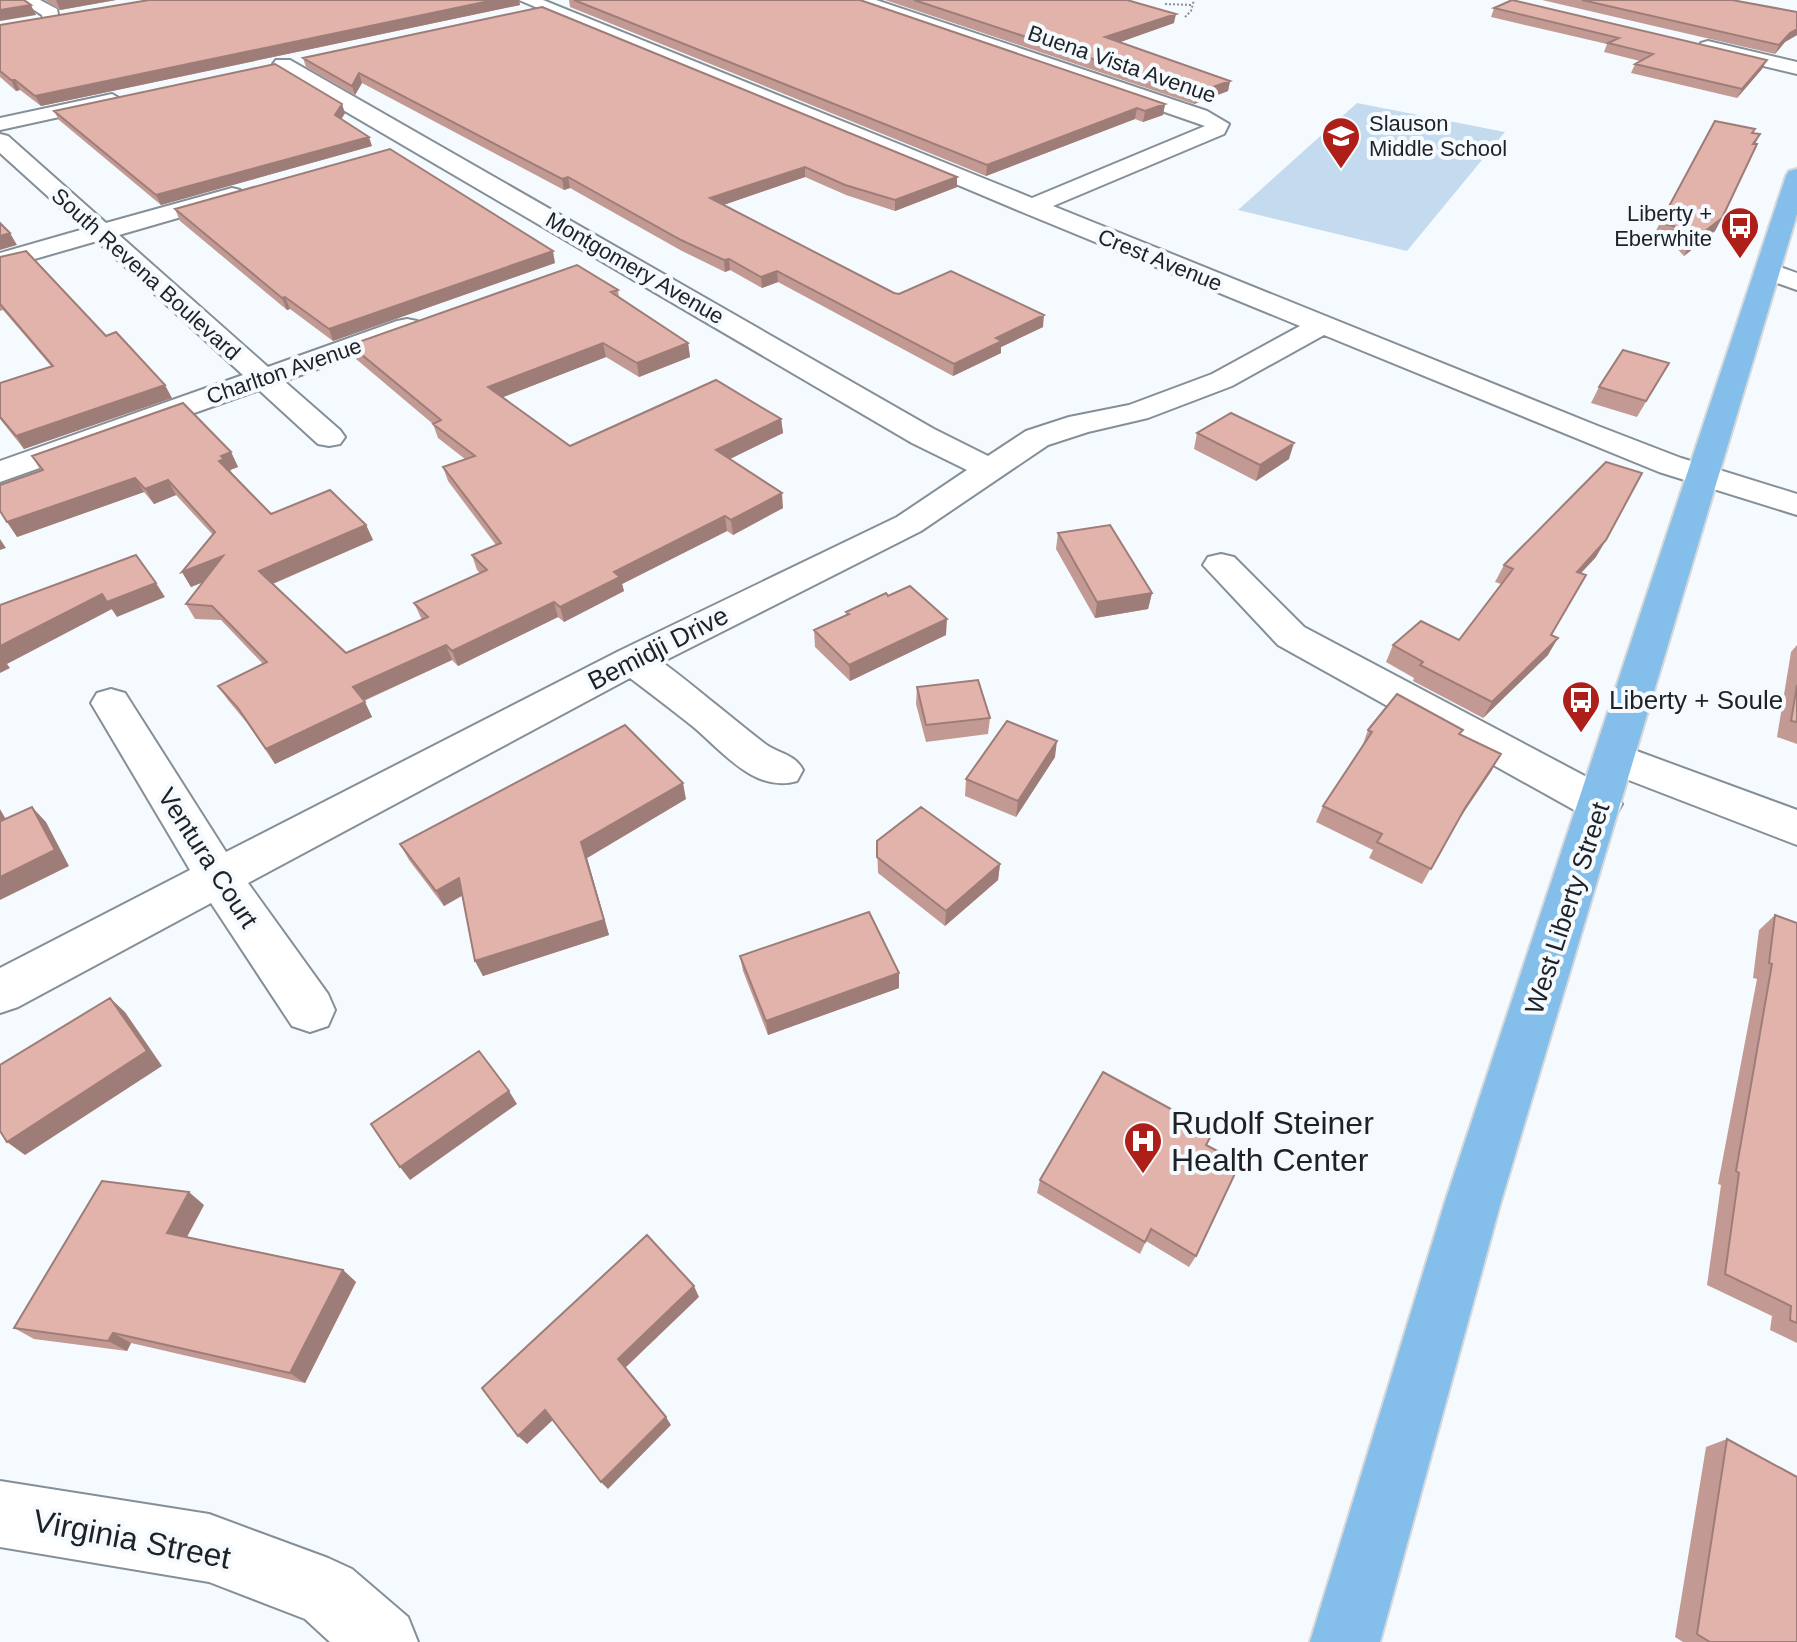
<svg xmlns="http://www.w3.org/2000/svg" width="1797" height="1642" viewBox="0 0 1797 1642" font-family="Arial,sans-serif">
<style>
.green{fill:#c4dbef}
.lines{fill:none;stroke-linecap:round;stroke-linejoin:round}
.minor-casing{stroke:#848f98;stroke-width:4}
.major-casing{stroke:#d6d7d8;stroke-width:4}
.path{stroke:#8b8f93;stroke-width:2;stroke-dasharray:2 2;stroke-linecap:butt}
.minor{fill:#fff;fill-rule:evenodd}
.major{fill:#84bfeb;fill-rule:evenodd}
.wall{fill:#c29a93}
.shaded-wall{fill:#9e7d78}
.building{fill:#e2b3ab;stroke:#9e7d78;stroke-width:2}
.labels{text-anchor:middle;dominant-baseline:central;stroke-width:8;stroke-linejoin:round;paint-order:stroke}
.far-street-label{font-size:22px;fill:#1e2226;stroke:#f5fafe}
.far-poi-label{font-size:22px;fill:#1e2226;stroke:#f5fafe;text-anchor:start}
.street-label{font-size:26px;fill:#1e2226;stroke:#f5fafe}
.poi-label{font-size:26px;fill:#1e2226;stroke:#f5fafe;text-anchor:start}
.near-poi-label{font-size:32px;fill:#1e2226;stroke:#f5fafe;text-anchor:start}
.near-street-label{font-size:32px;fill:#1e2226;stroke:#f5fafe}
</style>
<rect width="100%" height="100%" fill="#f5fafe"/>
<path class="green" d="M1357,103L1505,132L1407,251L1238,210Z"/>
<g class="lines">
<g class="minor-casing">
<path id="minor" d="M18,0H40L57,9L59,20L56,24H44L42,15Z
M519,0H543L1032,198L1205,126L853,4L850,0H876L1207,111L1229,124L1224,134L1053,206L1598,426L1681,458L1797,494V515L1659,472L1324,335L1232,386L1148,418L1088,432L1048,445L921,531L662,662C697,688 729,716 764,743C778,754 794,753 803,770L797,781C754,794 721,749 691,725C671,709 651,694 630,678L248,883L328,994L335,1010L328,1026L310,1032L292,1026L211,903L18,1007L0,1013V968L190,870L91,703L97,693L111,689L125,693L226,852L619,651L897,517L967,470L912,443L297,83L273,64L276,60H290L934,429L988,456L1026,431L1069,417L1129,405L1212,374L1300,326L1022,212Z
M1708,41L1797,62V74L1701,51L1699,47L1701,43Z
M112,94L122,100L119,104L0,130V118Z
M0,134L8,136L106,223L232,188L240,190L244,195L240,200L119,235L268,367L397,321L407,319L417,321L421,327L417,333L284,381L340,430L345,437L340,444L329,446L318,444L259,390L0,482V461L243,375L97,241L0,269V253L84,229L0,153Z
M1769,263L1797,273V290L1760,277L1756,271L1760,265Z
M1221,554L1234,557L1304,627L1615,792L1622,804L1615,816L1600,820L1585,816L1278,645L1203,565L1208,557Z
M1615,743L1797,810V845L1600,769L1594,758L1600,747Z
M0,1481L209,1514L328,1558L352,1569L408,1617L418,1642H330L305,1619L209,1582L0,1547Z"/>
</g>
<g class="major-casing">
<path id="major" d="M1797,169V214L1500,1205L1380,1642H1310L1444,1205L1786,176L1789,171Z"/>
</g>
<path class="path" d="M1165,4L1192,5
M1185,17L1191,11L1194,0"/>
<use href="#minor" class="minor"/>
<use href="#major" class="major"/>
</g>
<path class="wall" d="M45,0H116L60,10Z
M149,0H519L520,5L41,106L20,90L16,91L0,77V25Z
M569,0H860L1165,104L1163,115L1143,122L1135,119L986,176L570,7Z
M885,0H1127L1174,23L1119,42L1230,81L1228,91L1194,104Z
M1542,0H1732L1797,12V35L1785,42L1775,54Z
M1494,8L1762,69L1737,98L1631,73L1635,64L1640,61L1604,52L1607,44L1491,17Z
M303,58L957,187L895,211L846,195L805,177L723,205L894,293L1043,327L1001,347V353L953,376L778,282L762,288L730,270L725,272L682,251L570,188L564,190L362,83L355,95L306,67Z
M54,111L345,113L341,119L372,146L161,205L59,120Z
M1753,133L1760,134L1715,231L1684,256L1668,239L1653,236L1660,223Z
M175,209L555,263L333,341L290,309L287,310L180,221Z
M0,257L106,336L172,398L24,449L0,419V383L51,366L3,310L0,311Z
M618,290L619,297L688,343L690,357L639,377L606,357L503,397L570,446L781,419L783,433L729,459L783,508L733,535L727,531L622,584L624,591L564,622L558,617L458,666L452,660L364,701L372,717L275,764L247,723L228,700L218,686L263,664L221,620L195,619L186,604L203,582L191,587L182,572L213,535L176,495L154,504L144,492L17,537L41,471L32,456L231,452L238,467L230,470L232,473L271,514L366,525L373,540L273,584L346,653L422,620L414,603L480,573L477,570L472,555L496,545L448,481L443,467L465,459L438,438L433,424L356,359L350,345Z
M1669,363L1637,417L1591,403L1599,387Z
M1197,433L1289,459L1256,481L1194,449Z
M1058,533L1152,593L1148,609L1095,618L1056,549Z
M1596,557L1581,573L1551,635L1548,655L1483,718L1413,681L1414,678L1386,662L1393,645L1459,640L1501,584L1495,582L1504,565Z
M846,612L946,635L850,681L815,647L814,630L847,615Z
M1797,645V744L1777,737L1791,652Z
M917,687L990,718L988,734L926,742L916,704Z
M1368,730H1463L1460,734L1492,770L1459,818L1422,884L1369,858L1373,850L1316,822L1323,806L1362,747Z
M1055,757L1016,817L965,796L966,779Z
M686,799L587,858L609,935L483,976L475,961L462,896L444,906L409,860L400,844Z
M877,841L1000,864L998,880L945,926L878,873Z
M1775,915L1797,923V1343L1770,1330L1772,1316L1707,1285L1721,1185L1718,1184L1757,979L1753,978L1759,930Z
M740,956L899,973V988L768,1035L743,971Z
M1207,1145L1196,1256L1189,1267L1146,1241L1140,1254L1037,1193L1040,1180Z
M204,1205L187,1237L343,1270L356,1282L305,1383L131,1343L127,1351L34,1339L14,1328Z
M1727,1439L1797,1642H1683L1675,1637L1706,1447Z"/>
<path class="shaded-wall" d="M56,0H116L60,10Z
M494,0H519L520,5L41,106L35,96Z
M31,5L36,15L0,21V10Z
M1176,14L1174,23L1104,48L1105,37Z
M1797,29V35L1785,42L1775,54L1779,45L1790,33Z
M1767,60L1762,69L1737,98L1742,89Z
M359,73L362,83L355,95L352,86Z
M11,80H15L20,90L16,91Z
M1230,81L1228,91L1194,104L1196,93Z
M342,104L345,113L338,125L335,115Z
M1165,104L1163,115L1143,122L1145,111Z
M1137,108L1135,119L986,176L987,165Z
M369,137L372,146L161,205L156,195Z
M805,167V177L712,209L710,198Z
M568,177L570,188L564,190L562,179Z
M957,177V187L895,211V200Z
M1722,218L1715,231L1684,256L1690,243Z
M10,233L17,245L0,250V236Z
M553,251L555,263L333,341L329,329Z
M729,259L730,270L725,272L724,260Z
M777,271L778,282L762,288L761,277Z
M285,297L290,309L287,310L282,298Z
M1044,315L1043,327L1001,347V353L953,376L954,364L996,338Z
M603,343L606,357L493,401L488,387Z
M688,343L690,357L639,377L637,363Z
M165,385L172,398L24,449L16,436Z
M781,419L783,433L718,465L716,450Z
M1294,443L1289,459L1256,481L1260,465Z
M231,452L238,467L230,470L232,473L219,461L221,456Z
M135,478L144,492L17,537L7,522Z
M168,480L176,495L154,504L145,489Z
M782,493L783,508L733,535L731,520Z
M725,516L727,531L622,584L624,591L564,622L560,607L614,572Z
M366,525L373,540L267,586L259,571Z
M0,539L6,548L0,550Z
M1606,540L1596,557L1567,588L1577,572Z
M223,556L231,571L191,587L182,572Z
M156,583L165,597L117,617L107,602Z
M1152,593L1148,609L1095,618L1097,602Z
M102,594L112,609L7,664L10,668L0,673V646Z
M554,602L558,617L458,666L452,651Z
M947,619L946,635L850,681L849,665Z
M1558,638L1548,655L1483,718L1492,702Z
M446,645L452,660L360,702L353,687Z
M365,702L372,717L275,764L266,749Z
M1057,741L1055,757L1016,817L1018,801Z
M1501,754L1492,770L1456,824L1465,808Z
M683,783L686,799L587,858L609,935L483,976L475,961L581,842Z
M32,807L46,822L69,866L0,900V877Z
M0,809L16,837L0,819Z
M1000,864L998,880L945,926L946,911Z
M459,878L466,893L444,906L436,891Z
M899,973V988L768,1035L766,1021Z
M110,998L125,1012L162,1066L25,1155L7,1142Z
M509,1091L517,1104L410,1180L400,1167Z
M189,1192L204,1205L183,1244L167,1233Z
M343,1270L356,1282L305,1383L290,1373Z
M694,1286L699,1297L624,1369L618,1359Z
M113,1333L131,1343L127,1351L108,1341Z
M545,1410L554,1419L527,1444L518,1436Z
M666,1417L671,1425L608,1489L601,1482Z"/>
<path class="building" d="M0,0H24L31,5L0,10Z
M149,0H494L35,96L15,80H11L0,71V25Z
M574,0H860L1165,104L1145,111L1137,108L987,165Z
M914,0H1127L1176,14L1105,37L1230,81L1196,93Z
M1512,0L1767,60L1742,89L1635,64L1653,54L1608,43L1619,38L1494,8Z
M1582,0H1732L1797,12V29L1790,33L1779,45Z
M542,7L957,177L895,200L845,185L805,167L710,198L894,293L899,294L951,271L1044,315L996,338L1002,341L954,364L777,271L761,277L729,259L724,260L681,240L568,177L562,179L359,73L352,86L303,58Z
M275,64L342,104L335,115L369,137L156,195L54,111Z
M1715,121L1755,129L1752,133L1760,134L1753,144H1757L1722,218L1690,243L1674,226L1660,223Z
M390,149L553,251L329,329L285,297L282,298L175,209Z
M0,223L10,233L0,236Z
M26,251L106,336L116,332L165,385L16,436L0,417V383L53,366L0,304V257Z
M577,265L618,290L611,292L688,343L637,363L603,343L488,387L570,446L716,380L781,419L716,450L782,493L731,520L725,516L614,572L620,577L560,607L554,602L452,651L446,645L353,687L365,702L266,749L238,708L218,686L267,662L212,606L186,604L223,556L182,572L215,532L168,480L145,489L135,478L7,522L0,511V485L43,470L32,456L183,403L231,452L221,456L224,459L219,461L271,514L330,490L366,525L259,571L346,653L428,617L414,603L487,570L472,555L501,543L443,467L475,456L433,424L441,420L350,345Z
M1623,350L1669,363L1646,401L1599,387Z
M1231,413L1294,443L1260,465L1197,433Z
M1606,462L1642,473L1606,540L1577,572L1586,575L1551,635L1558,638L1492,702L1420,665L1423,662L1393,645L1421,621L1459,640L1513,569L1504,565Z
M1110,525L1152,593L1097,602L1058,533Z
M136,555L156,583L107,602L102,594L0,646V605Z
M910,586L947,619L849,665L814,630L849,614L846,612L886,593L888,596Z
M978,680L990,718L926,725L917,687Z
M1797,685V722L1791,721Z
M1397,694L1463,730L1459,734L1501,754L1465,808L1431,869L1377,842L1382,834L1323,806L1372,732L1368,730Z
M1007,721L1057,741L1018,801L966,779Z
M625,725L683,783L581,842L604,920L475,961L459,878L436,891L400,844Z
M32,807L55,850L0,877V819L1,821Z
M921,807L1000,864L946,911L877,857V841Z
M869,912L899,973L766,1021L740,956Z
M1775,915L1797,923V1323L1790,1320L1791,1306L1725,1274L1739,1173L1736,1171L1772,964L1769,963Z
M110,998L147,1051L7,1142L0,1131V1065Z
M479,1051L509,1091L400,1167L371,1124Z
M1103,1072L1213,1132L1206,1145L1240,1163L1196,1256L1151,1229L1145,1242L1040,1180Z
M102,1181L189,1192L167,1233L343,1270L290,1373L113,1333L108,1341L14,1328Z
M647,1235L694,1286L618,1359L666,1417L601,1482L545,1410L518,1436L482,1388Z
M1727,1439L1797,1477V1642H1710L1697,1634Z"/>
<defs>
<g id="school-pin" transform="scale(2)"><path d="M0 17L-7.5 6A9.5 9.5 0 1 1 7.5 6Z" fill="#af1f1a" stroke="#f5fafe"/><path d="M0-5L7-2L0 1L-7-2ZM-4 1L0 2.5L4 1V4Q0 6-4 4Z" fill="#fff"/></g>
<g id="bus-pin" transform="scale(2)"><path d="M0 17L-7.5 6A9.5 9.5 0 1 1 7.5 6Z" fill="#af1f1a" stroke="#f5fafe"/><path d="M-5-6H5V4H4V6H2V4H-2V6H-4V4H-5ZM-3.5-4V0h7V-4ZM-3.5 1.2v1.5H-2V1.2ZM2 1.2v1.5H3.5V1.2Z" fill="#fff"/></g>
<g id="hospital-pin" transform="scale(2)"><path d="M0 17L-7.5 6A9.5 9.5 0 1 1 7.5 6Z" fill="#af1f1a" stroke="#f5fafe"/><path d="M-5-5h3v3.5h4V-5h3V5h-3V1.5h-4V5h-3Z" fill="#fff"/></g>
</defs>
<g fill-rule="evenodd">
<use href="#school-pin" x="1341" y="136"/>
<use href="#bus-pin" x="1740" y="226"/>
<use href="#bus-pin" x="1581" y="700"/>
<use href="#hospital-pin" x="1143" y="1141"/>
</g>
<g class="labels">
<g class="far-street-label">
<text transform="translate(1122 64) rotate(19)">Buena Vista Avenue</text>
<text transform="translate(1160 260) rotate(22)">Crest Avenue</text>
<text transform="translate(635 268) rotate(30)">Montgomery Avenue</text>
<text transform="translate(146 274) rotate(42)">South Revena Boulevard</text>
<text transform="translate(284 371) rotate(-19)">Charlton Avenue</text>
</g>
<g class="far-poi-label">
<text x="1369" y="123">Slauson<tspan x="1369" dy="25">Middle School</tspan></text>
<text x="1712" y="213" text-anchor="end">Liberty +<tspan x="1712" dy="25">Eberwhite</tspan></text>
</g>
<g class="street-label">
<text transform="translate(658 648) rotate(-27)">Bemidji Drive</text>
<text transform="translate(208 858) rotate(57)">Ventura Court</text>
<text transform="translate(1567 908) rotate(-72)">West Liberty Street</text>
</g>
<g class="poi-label">
<text x="1609" y="700">Liberty + Soule</text>
</g>
<g class="near-poi-label">
<text x="1171" y="1123">Rudolf Steiner<tspan x="1171" dy="37">Health Center</tspan></text>
</g>
<g class="near-street-label">
<text transform="translate(132 1539) rotate(11)">Virginia Street</text>
</g>
</g>
</svg>
